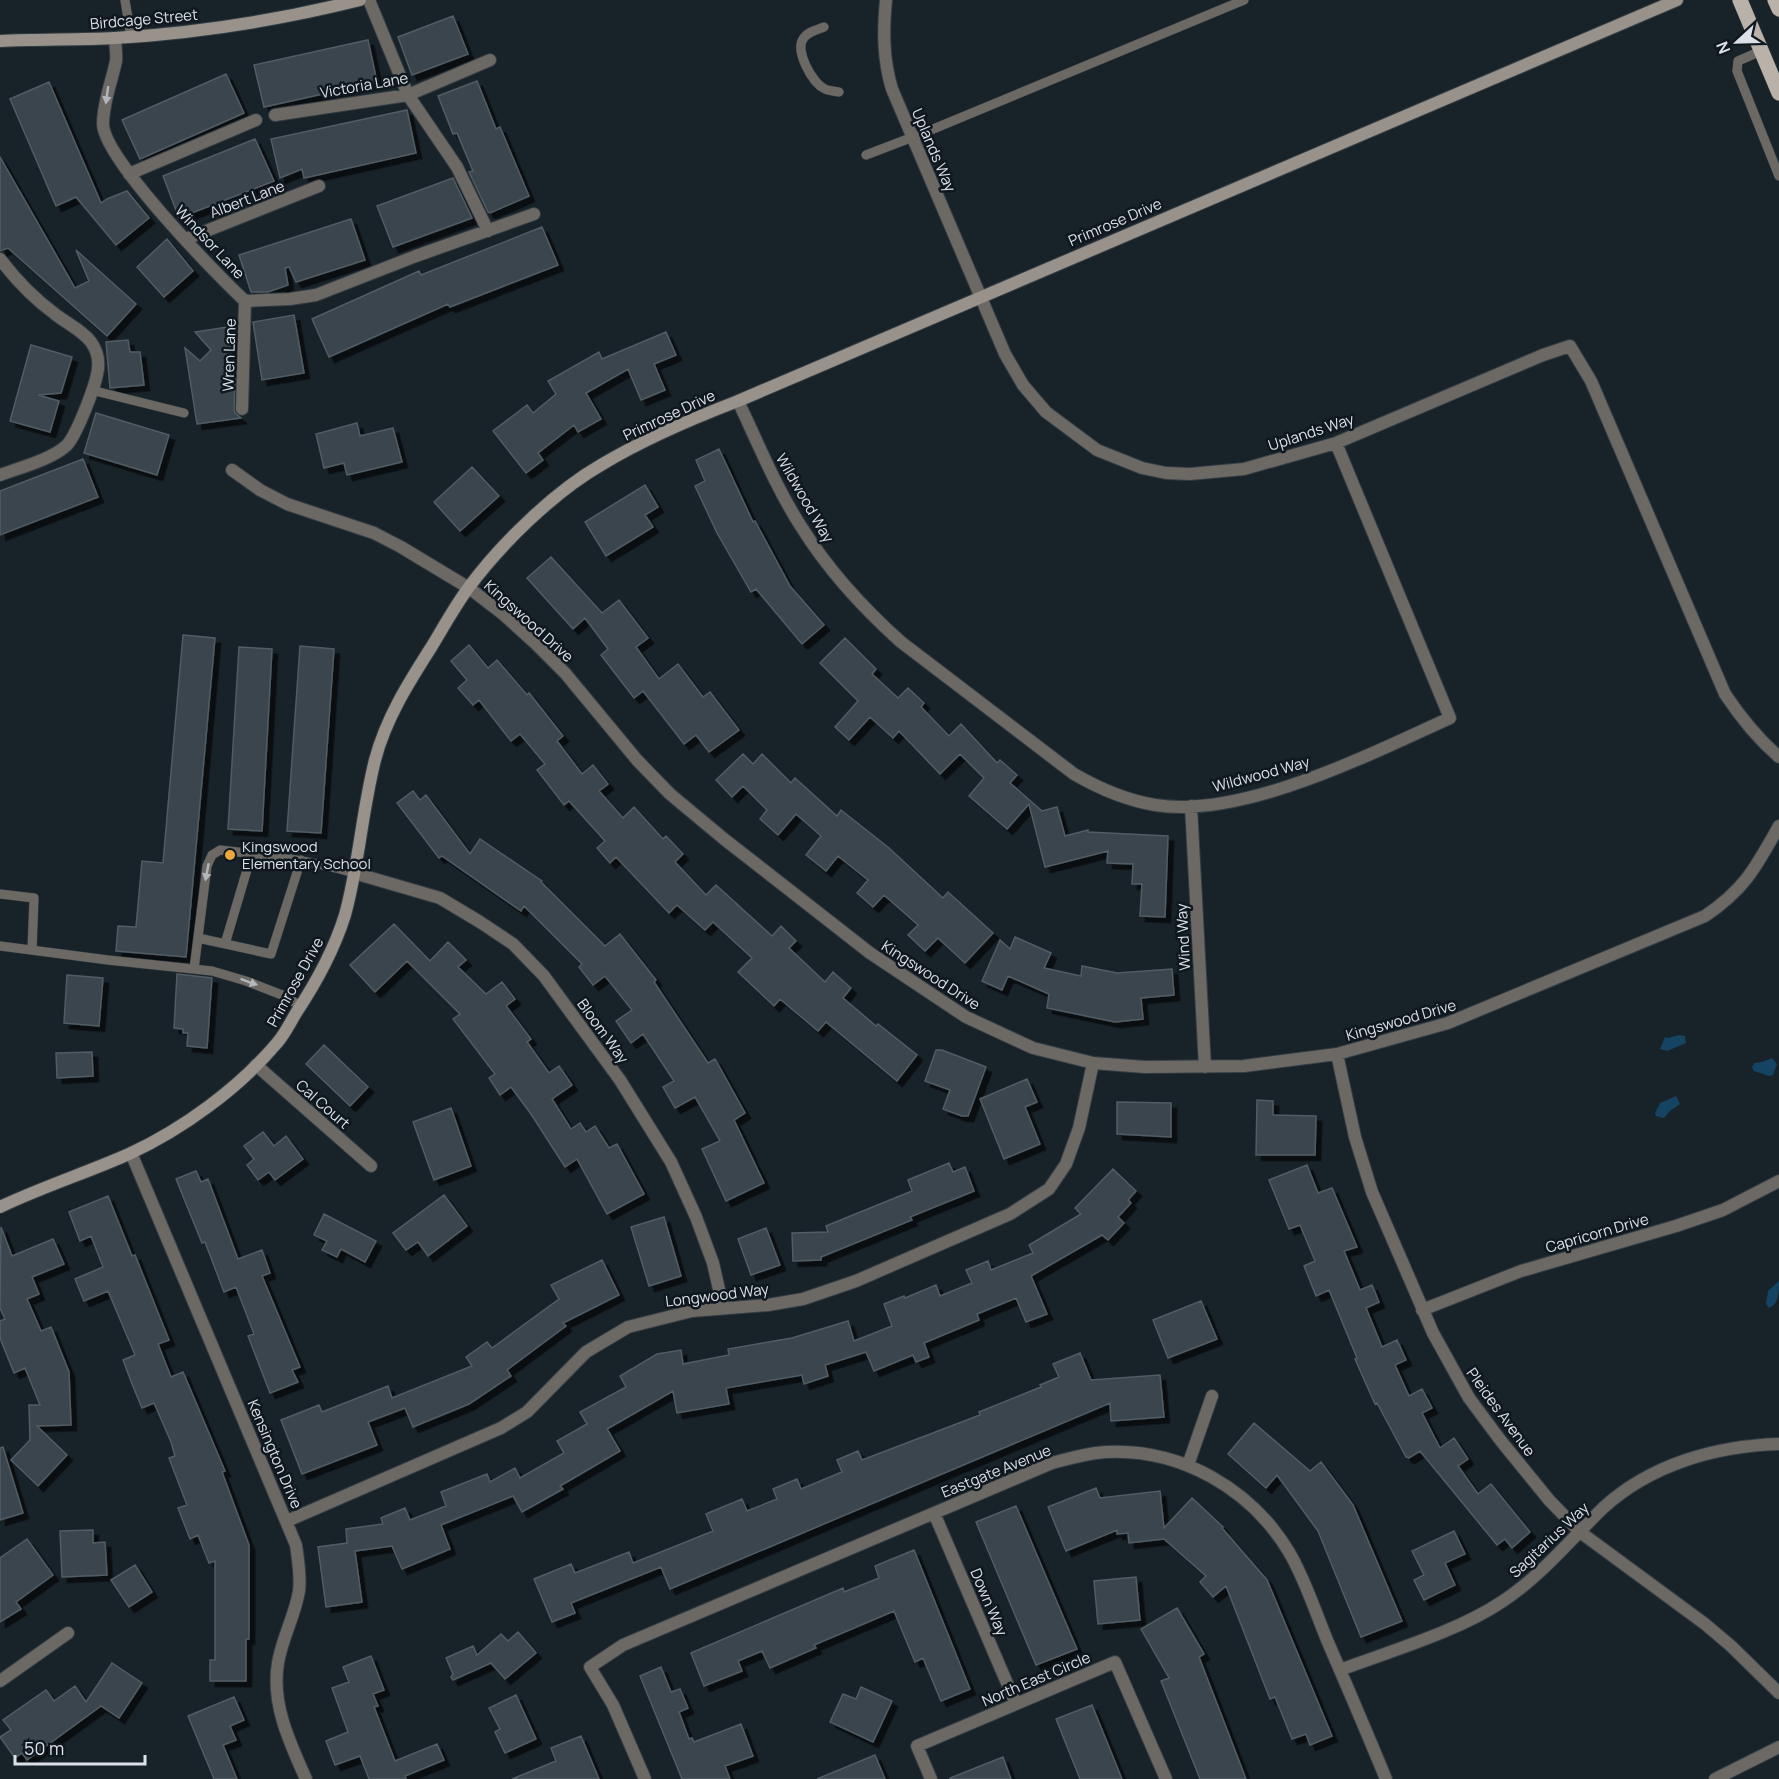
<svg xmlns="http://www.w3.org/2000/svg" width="1779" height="1779" viewBox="0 0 1779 1779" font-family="Manrope,sans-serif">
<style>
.water{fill:#154463}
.building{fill:#3a444d;stroke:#515c64;stroke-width:1.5;filter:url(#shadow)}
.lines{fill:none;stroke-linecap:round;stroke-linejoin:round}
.lane-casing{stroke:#333d44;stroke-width:10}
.street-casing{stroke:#333d44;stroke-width:14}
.secondary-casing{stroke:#333d44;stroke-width:14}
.primary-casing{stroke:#333d44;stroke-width:16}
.lane{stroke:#6c6864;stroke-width:9}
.street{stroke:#6c6864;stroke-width:12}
.secondary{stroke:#98928a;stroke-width:12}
.primary{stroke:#bab2a8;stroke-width:15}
.oneway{fill:#b4b7b9}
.poi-dot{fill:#eda83c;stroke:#0f181f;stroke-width:2}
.labels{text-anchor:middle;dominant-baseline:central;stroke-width:5;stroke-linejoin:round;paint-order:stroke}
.street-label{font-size:15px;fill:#dbe1e7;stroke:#0f181f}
.poi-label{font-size:15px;fill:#dbe1e7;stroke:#0f181f;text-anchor:start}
</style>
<defs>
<filter id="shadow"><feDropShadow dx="5.5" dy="5.5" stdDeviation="0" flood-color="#0009"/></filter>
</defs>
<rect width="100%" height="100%" fill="#182229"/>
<path class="water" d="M1679,1035L1685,1036L1686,1043L1667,1051L1660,1049L1665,1037L1668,1038Z
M1772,1058L1777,1064L1773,1075L1769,1076L1754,1071L1752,1067L1755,1063L1762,1062Z
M1676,1096L1680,1104L1670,1111L1664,1118L1656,1116L1655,1113L1660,1103Z
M1779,1281C1779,1292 1779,1304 1769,1308L1766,1304L1768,1291Z"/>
<path class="building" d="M453,16L468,54L412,75L398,37Z
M368,40L377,82L264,107L254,65Z
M226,74L244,113L140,159L122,120Z
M477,81L496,129L500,127L529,196L490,213L488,212L469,172L473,171L457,133L453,134L438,96Z
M49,82L101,203L107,199L127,191L149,218L116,245L76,197L56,206L10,99Z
M407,110L416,153L304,178L302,169L280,178L271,139Z
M255,139L274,181L179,218L163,176Z
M0,157L75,288L89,281L76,250L136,304L107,336L8,248L0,251Z
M453,178L472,218L393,247L377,206Z
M351,219L365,260L296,282L289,267L285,268L288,285L268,292H251L239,255Z
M542,227L558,265L450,307L448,304L329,357L312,319L419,271L421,275Z
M167,239L193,271L164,297L137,267Z
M294,315L304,373L262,380L253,322Z
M227,327L235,378L234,409L235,413L241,418L197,424L185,348L200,361L211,350L195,332Z
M666,332L676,355L654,364L665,390L641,400L628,369L586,393L601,419L578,432L574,425L538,453L543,460L526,473L493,431L527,405L533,413L556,394L548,381L599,352L602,359Z
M128,340L130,352H140L144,385L110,388L106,342Z
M31,345L72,357L61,393L38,395L59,401L50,432L10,421Z
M96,413L169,435L157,475L84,453Z
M357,423L360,436L393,428L402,462L347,475L344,463L324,468L316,434Z
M719,449L753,522L755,521L790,586L824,625L802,644L756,589L751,592L717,533L695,486L705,481L696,460Z
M83,459L98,497L0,535V491Z
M472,467L499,496L460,531L434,502Z
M645,485L658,507L645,515L653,527L606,556L585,522Z
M551,557L602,613L619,600L648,638L636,647L659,679L678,664L703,697L710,692L739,730L709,752L696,735L684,744L643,691L634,698L601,655L608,649L585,618L573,629L527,578Z
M183,635L215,638L186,957L116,951L118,926L136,927L142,861L163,863Z
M845,638L876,669L872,674L898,698L908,688L924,703L921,707L949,736L961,724L997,763L1000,760L1017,775L1010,783L1042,811L1057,807L1065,836L1088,830V832L1168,836L1165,917L1140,916L1142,884H1132L1133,864L1107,863L1108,851L1045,867L1029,804L1007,829L969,796L984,778L960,754L940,774L899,731L893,738L870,717L849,740L835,727L858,701L820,663Z
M469,645L488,668L497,660L527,695L529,693L563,736L557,741L582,774L593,765L608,784L599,791L623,818L634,807L663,839L666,836L683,854L675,862L706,895L716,885L772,936L781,926L796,941L789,948L825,982L833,972L851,988L843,998L876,1026L878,1024L917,1055L897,1081L826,1022L818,1031L780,999L774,1006L738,972L752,958L713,922L705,930L677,905L669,913L616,857L610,863L597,848L605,841L569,801L564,805L537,770L545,764L520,734L511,741L479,700L473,705L458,688L467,680L451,661Z
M300,646L334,649L321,833L287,831Z
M239,647L272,649L262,831L228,829Z
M743,754L753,764L762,754L791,783L795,778L837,816L841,810L889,848L943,898L948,892L993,933L965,963L938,938L925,951L908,935L918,925L884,895L873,907L857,893L868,880L838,856L826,871L806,855L821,836L796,814L778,835L760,819L767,810L743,786L732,797L716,780Z
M413,791L420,800L426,795L470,854L480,839L542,881L541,882L605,946L620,934L656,980L654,982L708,1063L715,1059L745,1113L734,1120L764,1183L726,1201L702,1149L720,1141L695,1097L675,1108L663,1087L674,1081L643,1034L631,1043L616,1021L632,1010L605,976L593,985L579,967L582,964L524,906L521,911L442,856L439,858L397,803Z
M394,924L430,961L448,942L466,960L458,967L486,994L502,982L515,999L506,1006L531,1039L527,1042L549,1073L559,1066L572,1085L552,1099L571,1129L580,1123L586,1132L595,1126L609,1148L617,1144L644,1194L607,1214L577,1159L565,1167L531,1114L511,1087L500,1095L489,1078L495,1074L453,1019L460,1014L407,961L375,992L350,965Z
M1015,937L1051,953L1044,968L1081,976L1082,966L1117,973L1172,969L1174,995L1141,998L1143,1019L1115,1022L1047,1008L1049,994L1008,976L1002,990L982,981L1000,940L1010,949Z
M177,974L212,978L207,1048L187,1046L188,1033H183V1029L174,1028Z
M67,975L103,978L99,1026L64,1023Z
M324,1045L368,1087L350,1106L306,1064Z
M936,1050H942L986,1067L968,1116H962L943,1109L950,1090L925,1081Z
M92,1052L93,1076L57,1078L56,1053Z
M1027,1079L1037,1102L1025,1107L1040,1144L1004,1159L980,1099Z
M1257,1100L1273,1101V1115L1316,1116L1315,1155H1256Z
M1117,1102L1171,1103V1137L1117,1134Z
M451,1108L471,1166L434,1180L413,1122Z
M263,1132L274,1146L286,1136L303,1159L275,1180L269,1172L258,1180L247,1165L254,1159L244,1146Z
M949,1163L953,1172L965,1167L974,1191L910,1217L912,1220L821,1257V1260L793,1261L792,1233L828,1232L826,1226L912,1191L908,1180Z
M1307,1165L1318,1193L1332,1188L1357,1247L1344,1251L1360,1290L1372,1285L1379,1302L1366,1308L1382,1347L1397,1340L1406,1360L1395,1365L1409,1396L1422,1389L1432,1408L1422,1413L1440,1448L1454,1438L1468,1459L1458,1466L1478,1494L1491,1484L1530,1532L1512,1548L1505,1539L1497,1545L1420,1451L1409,1458L1406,1457L1377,1403L1375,1404L1355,1359L1357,1358L1329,1290L1316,1296L1304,1266L1315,1261L1300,1225L1289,1229L1269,1180Z
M1113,1169L1136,1191L1128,1200L1131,1203L1118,1217L1124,1223L1108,1240L1102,1235L1031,1276L1047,1314L1026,1322L1016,1298L977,1314L979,1320L924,1343L929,1357L916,1362L913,1355L874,1371L866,1352L825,1365L828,1376L804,1384L802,1375L726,1388L729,1404L677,1413L673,1391L607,1429L620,1451L560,1486L563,1489L522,1512L513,1496L441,1525L450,1549L402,1569L392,1546L355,1551L362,1602L326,1607L318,1547L347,1543L346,1529L383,1524L381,1518L405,1508L410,1520L446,1506L441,1492L487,1474L490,1482L515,1468L520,1478L564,1453L557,1441L587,1424L580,1412L626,1387L620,1376L657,1354L681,1350L683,1364L729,1355L728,1349L792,1338L848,1321L854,1341L892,1326L884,1304L904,1296L905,1298L936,1285L940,1296L972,1283L966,1270L988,1261L991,1270L1033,1253L1029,1245L1081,1214L1075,1208Z
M196,1171L201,1182L208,1179L238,1259L262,1250L270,1273L262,1276L300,1367L292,1370L298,1382L270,1393L248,1336L254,1334L236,1287L224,1292L205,1242L202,1243L176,1179Z
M444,1195L467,1226L428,1256L418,1242L406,1250L393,1233Z
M108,1196L132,1256L135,1255L169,1340L158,1344L171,1377L183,1372L225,1471L222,1472L249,1545V1639H246V1681H210V1660H215V1561L209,1563L198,1535L190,1539L178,1508L187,1505L169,1458L175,1456L171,1442L154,1403L142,1408L132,1384L123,1360L135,1355L108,1291L84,1301L75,1279L103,1267L91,1236L80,1241L69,1212Z
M324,1214L376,1241L365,1262L341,1249L337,1257L322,1250L327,1241L314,1235Z
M664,1217L681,1276L649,1286L631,1227Z
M1,1227L12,1256L53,1239L64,1264L32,1277L39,1294L27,1299L41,1331L51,1327L69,1372L71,1425L37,1426L67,1455L38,1486L11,1460L30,1440L29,1405H40L25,1368L14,1373L0,1338V1321L5,1319L0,1308Z
M766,1228L780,1265L751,1275L738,1239Z
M602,1260L619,1295L563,1323L566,1326L507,1370L511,1376L469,1404L413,1427L405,1408L368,1422L377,1445L302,1474L281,1420L319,1405L322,1412L388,1386L392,1398L472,1366L466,1357L487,1342L492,1348L559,1299L551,1285Z
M1201,1301L1217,1339L1168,1358L1153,1320Z
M1080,1353L1091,1380L1160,1375L1164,1417L1111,1421L1110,1403L670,1589L661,1567L571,1603L575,1613L552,1622L534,1579L571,1564L575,1573L629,1552L633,1563L676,1546L713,1531L706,1514L742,1499L747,1511L777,1499L773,1489L797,1479L801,1489L842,1472L837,1460L858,1451L862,1460L980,1415L979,1412L1041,1387L1040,1385L1059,1377L1053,1364Z
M1254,1423L1310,1471L1321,1462L1353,1505L1402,1621L1361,1637L1318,1531L1277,1475L1266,1488L1228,1454Z
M3,1447L23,1513L0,1520V1448Z
M1096,1488L1100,1498L1160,1491L1164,1528L1192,1498L1223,1527L1222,1528L1267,1580L1332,1736L1310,1745L1306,1734L1292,1739L1275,1697L1270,1699L1226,1586L1213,1597L1200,1582L1206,1576L1164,1539L1129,1543L1128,1533L1117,1534V1530L1066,1551L1048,1507Z
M1016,1506L1077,1649L1036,1665L976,1522Z
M93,1530V1543L105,1542L107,1575L62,1577L60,1531Z
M1454,1531L1465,1554L1445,1563L1455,1585L1424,1600L1414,1580L1424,1575L1412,1551Z
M27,1539L53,1575L16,1602L21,1609L0,1622V1558Z
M914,1550L970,1689L941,1701L923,1658L915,1662L894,1611L814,1645L816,1648L770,1668L762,1651L738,1661L742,1671L704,1686L691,1653L843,1588L844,1592L879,1578L875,1566Z
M135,1565L152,1592L129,1607L111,1580Z
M1136,1577L1140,1620L1098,1624L1094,1581Z
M1177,1608L1204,1654L1199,1657L1246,1779H1200L1161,1681L1169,1678L1141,1629Z
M518,1632L536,1653L505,1679L491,1663L453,1680L451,1677L453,1674L446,1658L473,1646L477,1655L501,1634L508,1641Z
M371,1656L384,1690L373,1694L378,1706L374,1707L395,1761L437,1744L444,1760L405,1776L406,1779H369L360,1756L335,1765L326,1741L348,1732L332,1688L349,1682L343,1667Z
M112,1663L142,1683L119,1718L101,1706L27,1760L22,1753L15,1758L0,1737L11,1730L3,1720L46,1690L54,1701L75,1686L86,1702Z
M661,1667L671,1692L680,1689L688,1708L679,1712L689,1739L692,1738L694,1742L741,1724L753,1756L725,1766L730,1779H682L640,1676Z
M861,1687L892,1701L873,1742L830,1722L843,1694L856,1699Z
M516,1695L536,1739L505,1753L495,1732L500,1729L489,1708Z
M234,1697L244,1720L230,1726L236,1740L223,1745L237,1779H214L188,1716Z
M1092,1705L1122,1779H1080L1056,1719Z
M581,1736L599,1779H512L556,1761L551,1748Z
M875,1755L885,1779H817Z
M1003,1757L1011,1779H950V1778Z"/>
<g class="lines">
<g class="lane-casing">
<path id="lane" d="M125,0L131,37
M824,27C816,30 807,32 803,39C795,51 812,83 825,89C829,91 835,91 839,92
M1761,51L1738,61L1737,71L1779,176
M866,155L926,132L1244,0
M91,390L184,413
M0,894L34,898L32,950
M198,938L271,954L301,860
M225,944L252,853
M0,946L108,960L212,971L246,981L282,995L301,1006
M194,969L207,866L212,855L220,850C265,855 311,860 354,873"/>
</g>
<g class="street-casing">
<path id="street" d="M369,0L408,95L457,167L488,231
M886,0C883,31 883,59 892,89L1005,354L1023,385L1046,412L1097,450L1142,468L1166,473L1190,474L1244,469L1336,443L1543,355L1570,346L1591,381L1725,694C1741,718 1757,738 1779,757
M115,38C115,45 117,54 116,61C112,81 103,102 103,124C104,159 216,274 245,301L290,299L316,295L416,256L534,214
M275,115L408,95L490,60
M129,174L256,120
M186,239L319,186
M0,259C16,280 33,298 55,314C66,323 82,330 91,342C96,349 99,359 98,368C97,383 77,434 67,445C53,459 19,468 0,475
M738,401C758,443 776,488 802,528C829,571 863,608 901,642L1074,774C1100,789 1125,800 1155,805C1243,819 1370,754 1450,718L1336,443
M242,409L245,301
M232,470L260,490L287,504L374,533L401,547L469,588L503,614L535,643L565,673L637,760L670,794L724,839L870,953L966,1017L1033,1048L1093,1063L1145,1067L1244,1066L1337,1054L1448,1023L1705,916C1745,889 1756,867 1779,826
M1191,806L1205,1067
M354,873L440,898L480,922L513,944L544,976L620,1080L671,1162L696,1217L713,1263L723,1307
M1337,1054L1355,1137L1372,1192L1433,1333L1469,1398L1501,1441L1549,1500L1580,1532L1705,1624L1731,1646L1779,1693
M256,1065L371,1166
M131,1153L296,1545C298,1560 301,1576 299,1591C295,1616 282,1638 278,1663C271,1704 290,1743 306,1779
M1422,1310L1521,1271L1676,1226L1723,1210L1779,1181
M1188,1465L1212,1396
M934,1513L1016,1704
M287,1521L501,1428L527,1412L586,1352L628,1327L692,1311L768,1305L803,1299L856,1281L1010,1214L1049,1189L1066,1164L1079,1128L1093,1063
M1340,1670C1391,1651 1459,1631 1503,1601C1541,1576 1571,1539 1603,1508C1651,1464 1716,1446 1779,1444
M0,1681L68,1633
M645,1779L613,1705L590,1667L623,1645L1052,1463C1070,1458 1088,1453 1106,1452C1181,1448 1251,1489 1289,1552C1305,1579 1315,1611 1327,1640C1347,1686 1367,1733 1386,1779
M931,1779L917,1746L1115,1662L1166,1779
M1715,1779L1779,1747"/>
</g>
<g class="secondary-casing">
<path id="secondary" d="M0,41C38,39 77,40 115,38C198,33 280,20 360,0
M0,1207C42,1187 86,1173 129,1154C183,1129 239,1088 277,1043C285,1034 290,1023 296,1013C316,983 334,950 345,915C359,864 362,811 375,760C386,718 409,682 432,646C444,626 455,606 469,587C501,544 554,492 601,465C644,439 691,419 738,401L1677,0"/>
</g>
<g class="primary-casing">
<path id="primary" d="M1740,0L1779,93
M1775,0L1779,9"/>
</g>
<use href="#lane" class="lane"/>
<use href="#street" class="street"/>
<use href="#secondary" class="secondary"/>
<use href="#primary" class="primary"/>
</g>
<defs><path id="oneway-solid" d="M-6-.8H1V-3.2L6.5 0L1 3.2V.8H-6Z" transform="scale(1.5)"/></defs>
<g class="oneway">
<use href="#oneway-solid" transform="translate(107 95) rotate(98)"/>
<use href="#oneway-solid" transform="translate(207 872) rotate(101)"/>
<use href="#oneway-solid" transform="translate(249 982) rotate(20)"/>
</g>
<circle class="poi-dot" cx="230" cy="855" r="6"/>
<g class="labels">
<g class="street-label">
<text transform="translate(144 19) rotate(-5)">Birdcage Street</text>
<text transform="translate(364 85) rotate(-10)">Victoria Lane</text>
<text transform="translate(934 150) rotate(67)">Uplands Way</text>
<text transform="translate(247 199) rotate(-21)">Albert Lane</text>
<text transform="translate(1115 222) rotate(-23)">Primrose Drive</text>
<text transform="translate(210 242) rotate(47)">Windsor Lane</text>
<text transform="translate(229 355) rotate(-88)">Wren Lane</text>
<text transform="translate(669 415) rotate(-25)">Primrose Drive</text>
<text transform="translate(1311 432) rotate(-18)">Uplands Way</text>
<text transform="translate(805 498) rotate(60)">Wildwood Way</text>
<text transform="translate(529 621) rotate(42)">Kingswood Drive</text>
<text transform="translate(1261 774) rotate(-15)">Wildwood Way</text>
<text transform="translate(1183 937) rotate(-93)">Wind Way</text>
<text transform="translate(931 975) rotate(33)">Kingswood Drive</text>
<text transform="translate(295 982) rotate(-61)">Primrose Drive</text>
<text transform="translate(1401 1020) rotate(-16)">Kingswood Drive</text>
<text transform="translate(603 1031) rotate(54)">Bloom Way</text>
<text transform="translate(323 1104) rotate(41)">Cal Court</text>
<text transform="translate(1597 1233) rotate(-16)">Capricorn Drive</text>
<text transform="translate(717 1295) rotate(-7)">Longwood Way</text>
<text transform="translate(1501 1412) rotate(54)">Pleides Avenue</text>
<text transform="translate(275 1454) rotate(67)">Kensington Drive</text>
<text transform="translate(996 1471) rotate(-22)">Eastgate Avenue</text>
<text transform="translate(1549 1540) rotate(-43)">Sagitarius Way</text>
<text transform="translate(989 1602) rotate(67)">Down Way</text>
<text transform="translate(1036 1679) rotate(-23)">North East Circle</text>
</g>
<g class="poi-label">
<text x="242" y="846">Kingswood<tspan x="242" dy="17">Elementary School</tspan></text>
</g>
</g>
<g transform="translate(1737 42) rotate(248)" stroke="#0f181f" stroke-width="4.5" paint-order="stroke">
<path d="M0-4.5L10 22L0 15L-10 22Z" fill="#dbe1e7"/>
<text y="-9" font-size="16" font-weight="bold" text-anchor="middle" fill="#dbe1e7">N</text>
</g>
<path d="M15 1755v9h130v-9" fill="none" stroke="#dbe1e7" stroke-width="3"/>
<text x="24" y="1755" font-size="18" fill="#dbe1e7" stroke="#0f181f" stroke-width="4.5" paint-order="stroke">50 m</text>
</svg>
